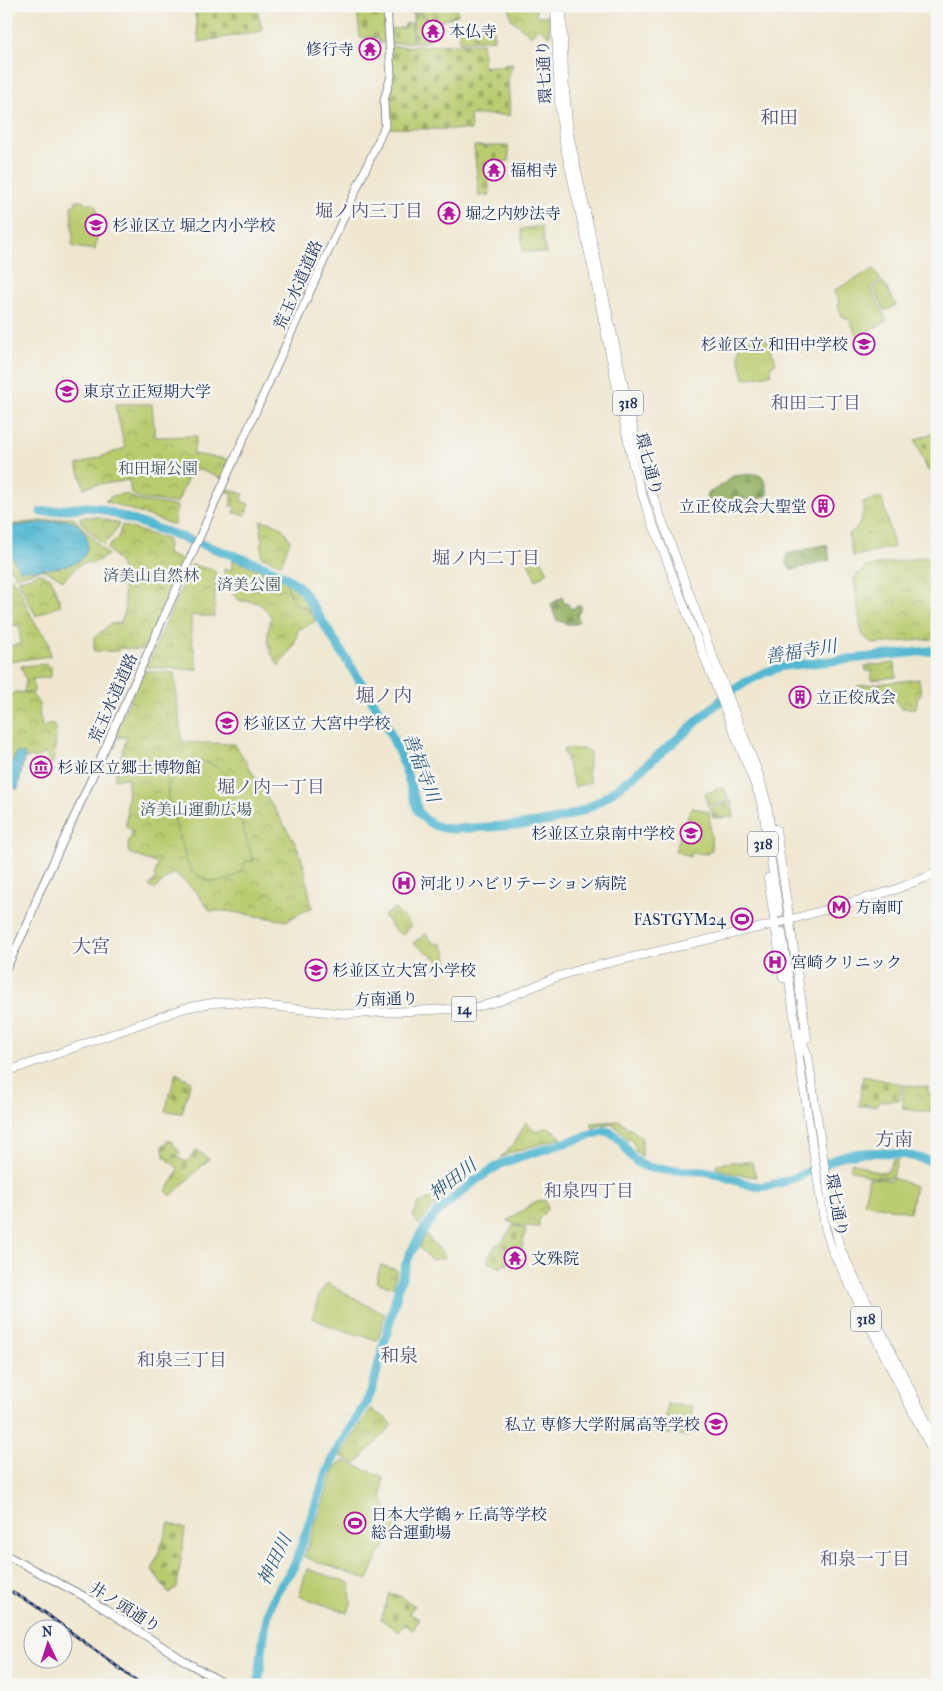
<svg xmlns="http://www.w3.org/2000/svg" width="943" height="1691" viewBox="0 0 943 1691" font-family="'IM FELL French Canon','Noto Serif JP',serif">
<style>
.grass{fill:url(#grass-tufts);stroke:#6a7e66}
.forest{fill:url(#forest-firs);stroke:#577060}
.cemetery{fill:url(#cemetery-stones);stroke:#6a7e66}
.park{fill:url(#park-crowns);stroke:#6a7e66}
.garden{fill:#bacc6f;stroke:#6a7e66}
.water{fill:url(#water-ripples);stroke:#377498}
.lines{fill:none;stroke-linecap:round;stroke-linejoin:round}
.river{stroke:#53b8d2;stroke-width:9}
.primary-tunnel{stroke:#c5c2b9;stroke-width:8;stroke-dasharray:8 4;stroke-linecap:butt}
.secondary-casing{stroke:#858b97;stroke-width:9}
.primary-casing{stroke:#858b97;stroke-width:9}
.secondary{stroke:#fff;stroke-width:7}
.primary{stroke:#fff;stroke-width:8}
.rail-casing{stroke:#1b2f5e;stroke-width:3}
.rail{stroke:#f6f6f2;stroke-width:1;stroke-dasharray:4;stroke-linecap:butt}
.labels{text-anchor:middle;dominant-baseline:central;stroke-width:5;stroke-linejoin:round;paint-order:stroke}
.shield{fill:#f6f6f2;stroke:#5d6b8a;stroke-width:1}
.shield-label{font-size:15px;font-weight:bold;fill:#1b2f5e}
.poi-label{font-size:16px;fill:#1b2f5e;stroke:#f6f6f2;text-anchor:start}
.street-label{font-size:16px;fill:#1b2f5e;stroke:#f6f6f2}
.park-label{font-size:16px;fill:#435662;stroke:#f6f6f2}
.neighbourhood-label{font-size:18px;fill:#58537a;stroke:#f6f6f2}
.water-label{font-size:18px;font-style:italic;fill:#2c5881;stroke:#f6f6f2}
.quarter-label{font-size:19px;fill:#58537a;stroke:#f6f6f2}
</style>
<defs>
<pattern id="grass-tufts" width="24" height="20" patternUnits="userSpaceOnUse" patternTransform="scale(1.25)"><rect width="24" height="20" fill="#bacc6f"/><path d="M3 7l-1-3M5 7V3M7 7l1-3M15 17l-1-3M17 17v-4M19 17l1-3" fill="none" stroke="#96a65e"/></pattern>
<pattern id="forest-firs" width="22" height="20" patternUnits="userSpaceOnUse" patternTransform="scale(1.25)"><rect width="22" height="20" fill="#93b062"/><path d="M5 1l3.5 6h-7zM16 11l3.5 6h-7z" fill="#779054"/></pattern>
<pattern id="cemetery-stones" width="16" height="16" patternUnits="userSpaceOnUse" patternTransform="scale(1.25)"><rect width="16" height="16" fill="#bacc6f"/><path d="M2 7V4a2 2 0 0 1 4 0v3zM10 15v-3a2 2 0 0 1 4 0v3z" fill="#96a65e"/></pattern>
<pattern id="park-crowns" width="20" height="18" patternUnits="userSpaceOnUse" patternTransform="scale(1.25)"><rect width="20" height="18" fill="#bacc6f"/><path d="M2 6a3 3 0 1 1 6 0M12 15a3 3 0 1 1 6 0" fill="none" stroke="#96a65e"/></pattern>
<pattern id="water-ripples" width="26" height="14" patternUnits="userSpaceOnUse" patternTransform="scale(1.25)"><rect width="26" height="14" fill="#53b8d2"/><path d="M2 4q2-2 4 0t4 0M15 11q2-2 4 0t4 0" fill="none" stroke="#4496ae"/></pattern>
</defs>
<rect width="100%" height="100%" fill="#f6f6f2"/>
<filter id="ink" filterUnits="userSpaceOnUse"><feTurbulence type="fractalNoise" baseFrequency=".02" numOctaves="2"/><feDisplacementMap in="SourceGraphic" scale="10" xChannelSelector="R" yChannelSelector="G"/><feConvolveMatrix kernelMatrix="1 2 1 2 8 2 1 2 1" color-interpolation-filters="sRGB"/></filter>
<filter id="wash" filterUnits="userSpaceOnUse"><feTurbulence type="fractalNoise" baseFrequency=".0096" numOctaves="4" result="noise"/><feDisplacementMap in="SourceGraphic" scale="20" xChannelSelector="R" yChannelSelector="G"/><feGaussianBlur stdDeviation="1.12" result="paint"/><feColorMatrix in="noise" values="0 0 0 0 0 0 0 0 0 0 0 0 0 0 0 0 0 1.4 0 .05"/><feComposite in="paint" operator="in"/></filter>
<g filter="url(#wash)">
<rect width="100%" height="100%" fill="#efe7d0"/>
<path class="grass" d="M286,582C298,584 307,599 309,610L299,606L293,602Z"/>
<path class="forest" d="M754,474L761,475L765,480L768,495C764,496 758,500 753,500C747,500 743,498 737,499C726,501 701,519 708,493L719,487L733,476Z
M827,544L830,560L791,570L786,563L787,554Z
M562,597L565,604L567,603L571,609L580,605L582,607L577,616L579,621L576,624H568L556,620L551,604Z"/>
<path class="cemetery" d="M194,6H257L262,31L199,42Z
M365,6H386L387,40L383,43H379L378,38H360L357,8Z
M410,6H456L458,15L438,22H433Z
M413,10L428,20L429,41H425L424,42H413Z
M412,23V42L391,44L390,29L404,28L405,24Z
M493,25L494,39L460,42L459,27Z
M482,43L484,67L513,64L508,79L510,115H470L471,130L387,128L386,103L391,47Z
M474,146H508L509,161L486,163L490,195L479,196Z
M937,431V462L933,464L935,469L928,471L915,440Z
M731,801L734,817L713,818L710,808Z
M176,1073L191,1081L182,1113L165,1111Z
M863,1076L901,1084L900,1100L881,1101L876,1106H859Z
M170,1140L180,1152L178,1158L187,1162L197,1150L209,1159L171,1196L166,1191L176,1176L178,1169L175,1165L169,1161V1158L164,1157V1151L163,1150V1145H166L167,1141Z
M513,1225L526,1229L522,1248L513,1246L507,1265L503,1264L501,1268L487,1261L494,1247L503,1241Z
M169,1523L185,1529L177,1588L169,1594L152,1571Z
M390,1593L402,1597L414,1606L409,1613L420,1618L413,1630L404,1624L399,1632L381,1619Z"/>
<path class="park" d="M509,6H536V16L549,15L550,36L538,28L531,36L511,19Z
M541,226L546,253L523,251L521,229Z
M116,404H152L155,437L197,436L193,454L232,460L223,479L200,470L190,472L177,503L141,499L131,493L129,480C114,484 98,482 84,488L77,465L125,448L115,405Z
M224,488L244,494L241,501L249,504L246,515L234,513L235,507L230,506L233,494L223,490Z
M123,494L128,495L140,501L177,506L174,525L105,501L112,496Z
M882,498L894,547L853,556L848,534C861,528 864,515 863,502Z
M73,517L108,555L93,563H84L79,565L63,580C36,563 43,572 16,576L12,570L6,568V525Z
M80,517H98L119,524L112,536L103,545L81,522Z
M261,521C276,522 284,527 290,541L281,564L262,557Z
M122,525L168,540L167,554L186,562L146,650L119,648L118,651H94V638L110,624L120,623L124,615L125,609L122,570L120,563L107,548L118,538Z
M538,554L548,572L536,580L527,560Z
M931,556L937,592V634L932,639L874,644L862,635L854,578L866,567Z
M233,560L273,574L286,582L293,602L299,606L309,610L316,621L298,630L294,645L279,666C266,648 266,638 271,617C267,611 262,604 255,602C243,599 239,606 231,590L226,589L224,569L231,570Z
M192,565L214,570L216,574L214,617L191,615V634L198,670L146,667Z
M7,573L19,588L33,620L49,642L50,656L6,662V639H9L10,646L21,644L19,625L6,626Z
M39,573L51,578L61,605L36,616L18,580L27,578Z
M895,663L896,677L872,680L871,671H866L865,666Z
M47,664L49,667H51V677L33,679L34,692L31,693L39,704L40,718L43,728L50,724L55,726L56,739L53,763H48L47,754H42L35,759L32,757C24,760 21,757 17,751L14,756V761H6V697L16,692L30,693L24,692L26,680L21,666Z
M144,671L174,673L182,742L235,744L297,846L304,866L312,908L300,913L287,921L227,911H210L197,893L174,872L154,890L149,886L156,878L154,876L158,864L129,853L128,843L133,831L126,827L128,778L114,779L127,737L112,738Z
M919,679L921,695L918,696L916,708H901L894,699L859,695L858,686Z
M567,749H584L590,752L588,774L591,782L575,787L563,750Z
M393,909L396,910L411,925L402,935L393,928L384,916Z
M903,1085L928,1087V1094L937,1095V1113L903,1109Z
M620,1121L642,1138V1157L634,1150L636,1148L630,1138L627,1139C615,1124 612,1120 593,1128L591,1123Z
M526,1122L536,1132L544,1128L549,1127L562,1138L512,1152L500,1158L514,1144Z
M893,1159L898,1160L892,1177C877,1180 864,1175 850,1169L852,1162L877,1172L888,1171Z
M732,1162H752L756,1177L735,1174L716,1168L717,1164Z
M443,1198L431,1209L419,1225L413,1217L418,1203L424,1202L427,1199Z
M545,1200L548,1209L539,1218V1227L521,1226L507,1221L535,1202Z
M426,1234L446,1258L431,1260L419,1247Z
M381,1265L397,1270L393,1287L376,1282Z
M371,1408C377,1416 386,1415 392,1425L356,1464L340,1456Z"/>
<path class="garden" d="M773,6H811L813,14L777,17L775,13H772Z
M76,200L96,205L98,217L100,218L95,250L74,247L72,245L73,238L71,206L75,205Z
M874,269L881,281L870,287L887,321L859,336L856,334L849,319L843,317L838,306L839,302L834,292L835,290Z
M883,282L896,305L885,311L873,288Z
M765,336L776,361L775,364L771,365V374L744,379L738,352L740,351L738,343Z
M201,761C213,763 220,768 227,778L253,860L249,862L247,860C236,886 206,889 189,867L168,800C165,778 180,761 201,761Z
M721,788H724L729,800L708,806L705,794Z
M691,807L709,812L712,850L708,851V854L691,853L690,857L675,851Z
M426,934L434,944L436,943L438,945L441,943L446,952L447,961L439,960L413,943Z
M869,1178L890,1180L893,1178L915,1186L910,1212L864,1203Z
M327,1283L376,1310L385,1314L378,1340L335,1328L312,1318L320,1293Z
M667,1404L692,1406L691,1420L666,1419Z
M666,1420L691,1422L690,1436L665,1434Z
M344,1461L383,1477L382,1499L387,1511L395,1525L394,1534L380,1552L368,1580L304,1557L336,1465Z
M307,1569L350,1583L351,1603L348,1613L299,1596Z"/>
<path class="water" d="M66,520C87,522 97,553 75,563C62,569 35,569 20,570L8,551L6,527Z
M16,753L25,754L18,789L6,787V759L14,761Z"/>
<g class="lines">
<path class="river" d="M41,512L87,507L98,508L258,564C275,571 290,577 303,591L384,719L403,762L418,811C427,824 437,828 452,829C494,826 539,828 579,812C602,802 619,787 638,772C653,759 667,748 682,735C715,706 739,678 784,666L937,650
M258,1685C263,1656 262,1623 274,1597C280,1585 289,1576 295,1564L327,1472L339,1447L366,1403L372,1390L399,1286L409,1256L420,1235L438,1211L476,1180L501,1164L519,1157L604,1131C625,1133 625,1158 642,1165C659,1172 685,1170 703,1171C721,1173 738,1183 755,1186C776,1190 822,1165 842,1156C871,1149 908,1153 937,1163"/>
</g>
</g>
<g filter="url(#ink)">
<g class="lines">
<path class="primary-tunnel" d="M784,912L787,931"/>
<g class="secondary-casing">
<path id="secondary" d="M6,969L29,921L38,895L72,822L260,402L385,126L384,100L391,76L387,6
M6,1555L89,1599L188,1663L227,1685"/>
</g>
<g class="primary-casing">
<path id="primary" d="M555,6L559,101L563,139L593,271L633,466L646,506L690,621L759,795L763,810L779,913
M562,6L564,78L569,134L641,464L710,649L759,775L767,804L772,838
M776,829L807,1038
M768,878L783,978
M782,932L798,1043L799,1058L825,1227L832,1250L937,1461
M802,1032L803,1043L808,1056L832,1217L840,1248L937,1443
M6,1072L185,1008L212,1003L231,1002L347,1014L473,1008L500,1001L556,977L582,969L775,924L894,890L937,873"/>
</g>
<use href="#secondary" class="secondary"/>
<use href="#primary" class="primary"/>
<g class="rail-casing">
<path id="rail" d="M6,1589L33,1604L142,1685"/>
</g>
<use href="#rail" class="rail"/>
</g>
</g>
<defs>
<g id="temple-ring" transform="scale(1.125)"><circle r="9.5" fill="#f6f6f2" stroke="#b5179e" stroke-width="1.5"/><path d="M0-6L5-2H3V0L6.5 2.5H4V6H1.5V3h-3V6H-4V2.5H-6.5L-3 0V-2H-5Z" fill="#b5179e"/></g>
<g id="school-ring" transform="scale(1.125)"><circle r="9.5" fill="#f6f6f2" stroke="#b5179e" stroke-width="1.5"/><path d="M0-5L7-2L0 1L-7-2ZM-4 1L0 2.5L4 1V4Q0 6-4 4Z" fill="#b5179e"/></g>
<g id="university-ring" transform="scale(1.125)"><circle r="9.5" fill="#f6f6f2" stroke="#b5179e" stroke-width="1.5"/><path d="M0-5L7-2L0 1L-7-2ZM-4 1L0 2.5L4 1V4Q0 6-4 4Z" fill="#b5179e"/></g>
<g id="building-ring" transform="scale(1.125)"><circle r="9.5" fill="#f6f6f2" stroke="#b5179e" stroke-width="1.5"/><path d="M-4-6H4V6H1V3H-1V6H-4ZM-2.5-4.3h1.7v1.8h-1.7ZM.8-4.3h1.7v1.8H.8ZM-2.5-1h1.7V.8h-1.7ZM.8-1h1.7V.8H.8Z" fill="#b5179e"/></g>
<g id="museum-ring" transform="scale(1.125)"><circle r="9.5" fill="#f6f6f2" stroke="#b5179e" stroke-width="1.5"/><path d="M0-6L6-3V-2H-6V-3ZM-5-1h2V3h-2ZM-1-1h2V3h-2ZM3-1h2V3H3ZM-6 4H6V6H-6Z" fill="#b5179e"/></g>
<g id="hospital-ring" transform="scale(1.125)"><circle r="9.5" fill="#f6f6f2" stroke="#b5179e" stroke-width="1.5"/><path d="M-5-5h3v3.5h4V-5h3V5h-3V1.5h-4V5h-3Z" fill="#b5179e"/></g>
<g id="metro-ring" transform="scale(1.125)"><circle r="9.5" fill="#f6f6f2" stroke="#b5179e" stroke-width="1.5"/><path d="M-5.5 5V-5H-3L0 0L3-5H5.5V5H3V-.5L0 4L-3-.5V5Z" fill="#b5179e"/></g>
<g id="stadium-ring" transform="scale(1.125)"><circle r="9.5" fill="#f6f6f2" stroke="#b5179e" stroke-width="1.5"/><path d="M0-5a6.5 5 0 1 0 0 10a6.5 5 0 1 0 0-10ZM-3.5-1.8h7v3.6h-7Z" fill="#b5179e"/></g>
</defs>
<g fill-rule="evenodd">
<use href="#temple-ring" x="433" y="31"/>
<use href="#temple-ring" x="370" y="49"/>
<use href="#temple-ring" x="494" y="170"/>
<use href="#temple-ring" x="449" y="213"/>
<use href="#school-ring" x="96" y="225"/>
<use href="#school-ring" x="864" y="344"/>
<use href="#university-ring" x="67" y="391"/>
<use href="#building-ring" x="823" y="506"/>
<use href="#building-ring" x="800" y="697"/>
<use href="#school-ring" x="227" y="723"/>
<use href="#museum-ring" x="41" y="767"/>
<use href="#school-ring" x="691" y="833"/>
<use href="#hospital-ring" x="404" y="883"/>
<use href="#metro-ring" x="839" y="907"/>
<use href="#stadium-ring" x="742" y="919"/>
<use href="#hospital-ring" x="775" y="962"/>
<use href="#school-ring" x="316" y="970"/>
<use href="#temple-ring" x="515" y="1258"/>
<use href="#school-ring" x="716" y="1424"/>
<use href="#stadium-ring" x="355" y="1523"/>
</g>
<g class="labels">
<g class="shield">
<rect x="613" y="390.5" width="30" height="25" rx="4"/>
<rect x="748" y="831.5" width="30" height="25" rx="4"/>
<rect x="451.5" y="996.5" width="25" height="25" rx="4"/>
<rect x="851" y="1306.5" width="30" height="25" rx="4"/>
</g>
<g class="shield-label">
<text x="628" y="403">318</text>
<text x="763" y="844">318</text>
<text x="464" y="1009">14</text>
<text x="866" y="1319">318</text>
</g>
<g class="poi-label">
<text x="449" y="31">本仏寺</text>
<text x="354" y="49" text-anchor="end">修行寺</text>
<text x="510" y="170">福相寺</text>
<text x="465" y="213">堀之内妙法寺</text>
<text x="112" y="225">杉並区立 堀之内小学校</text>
<text x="848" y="344" text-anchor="end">杉並区立 和田中学校</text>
<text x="83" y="391">東京立正短期大学</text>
<text x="807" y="506" text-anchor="end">立正佼成会大聖堂</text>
<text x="816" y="697">立正佼成会</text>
<text x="243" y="723">杉並区立 大宮中学校</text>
<text x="57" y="767">杉並区立郷土博物館</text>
<text x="675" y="833" text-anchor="end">杉並区立泉南中学校</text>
<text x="420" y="883">河北リハビリテーション病院</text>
<text x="855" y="907">方南町</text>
<text x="726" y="919" text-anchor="end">FASTGYM24</text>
<text x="791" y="962">宮崎クリニック</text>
<text x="332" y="970">杉並区立大宮小学校</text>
<text x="531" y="1258">文殊院</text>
<text x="700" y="1424" text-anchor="end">私立 専修大学附属高等学校</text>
<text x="371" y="1514">日本大学鶴ヶ丘高等学校<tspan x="371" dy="18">総合運動場</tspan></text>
</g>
<g class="street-label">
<text transform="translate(544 72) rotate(-93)">環七通り</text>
<text transform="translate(298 285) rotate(-66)">荒玉水道道路</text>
<text transform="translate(649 464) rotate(75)">環七通り</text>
<text transform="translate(113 698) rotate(-66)">荒玉水道道路</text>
<text transform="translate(386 999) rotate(-2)">方南通り</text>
<text transform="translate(837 1205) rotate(80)">環七通り</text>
<text transform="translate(125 1607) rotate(32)">井ノ頭通り</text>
</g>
<g class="park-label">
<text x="158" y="468">和田堀公園</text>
<text x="151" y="575">済美山自然林</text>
<text x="249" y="584">済美公園</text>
<text x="196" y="809">済美山運動広場</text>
</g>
<g class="neighbourhood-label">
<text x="369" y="211">堀ノ内三丁目</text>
<text x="816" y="403">和田二丁目</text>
<text x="486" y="558">堀ノ内二丁目</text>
<text x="271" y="787">堀ノ内一丁目</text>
<text x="589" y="1191">和泉四丁目</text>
<text x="182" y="1360">和泉三丁目</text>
<text x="865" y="1559">和泉一丁目</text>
</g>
<g class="water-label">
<text transform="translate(801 652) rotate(-9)">善福寺川</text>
<text transform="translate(421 768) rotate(69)">善福寺川</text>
<text transform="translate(453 1180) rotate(-38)">神田川</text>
<text transform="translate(275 1560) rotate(-64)">神田川</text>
</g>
<g class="quarter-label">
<text x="779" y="118">和田</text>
<text x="384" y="696">堀ノ内</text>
<text x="91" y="947">大宮</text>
<text x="894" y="1140">方南</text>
<text x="399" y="1356">和泉</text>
</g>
</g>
<rect width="943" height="1691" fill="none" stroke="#f6f6f2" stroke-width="25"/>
<g transform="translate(48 1644) rotate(356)"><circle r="24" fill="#f6f6f2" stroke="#9ea6b7"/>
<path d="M0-4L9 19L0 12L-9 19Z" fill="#b5179e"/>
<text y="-8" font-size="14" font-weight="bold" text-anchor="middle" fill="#1b2f5e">N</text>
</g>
</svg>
